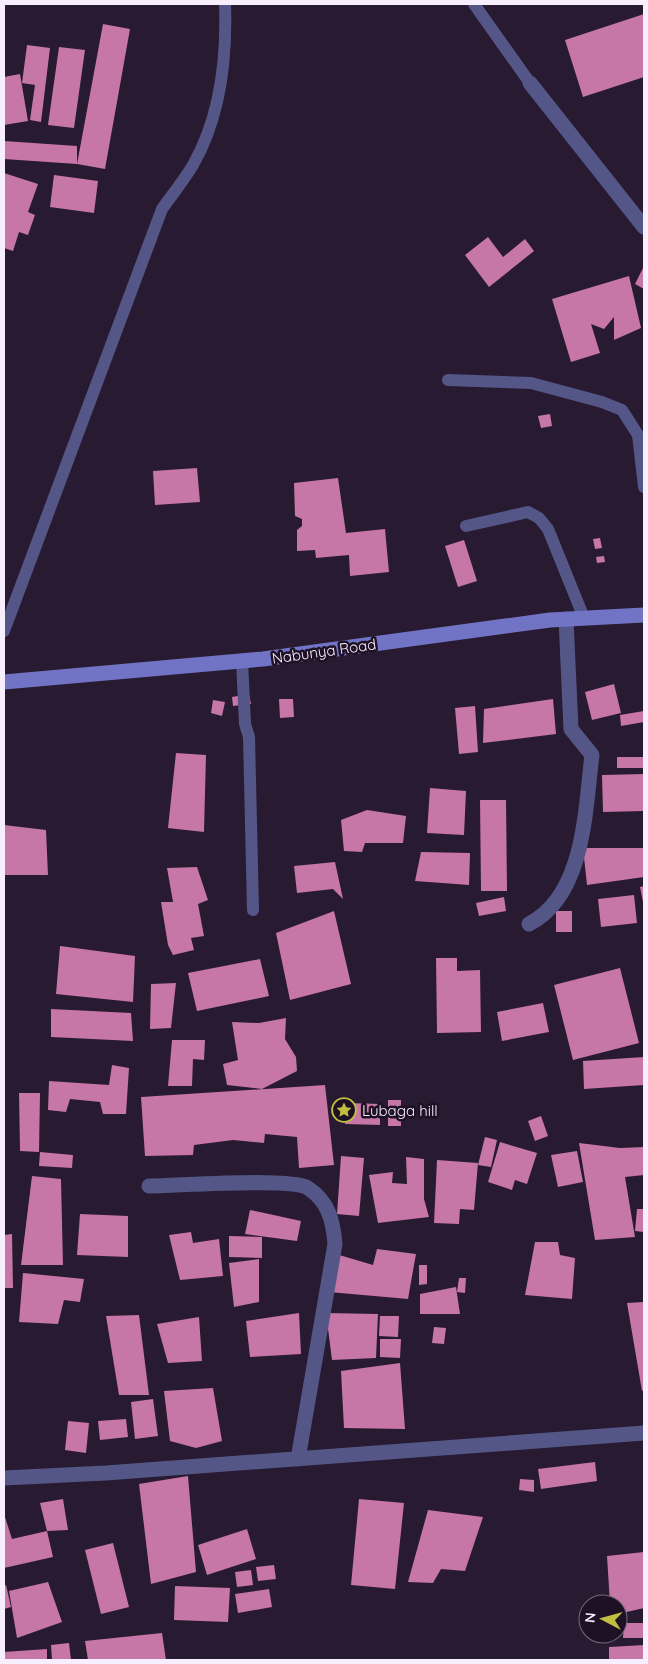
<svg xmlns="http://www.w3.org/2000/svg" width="648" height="1664" viewBox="0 0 648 1664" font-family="Quicksand,sans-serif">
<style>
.building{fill:#c676a7}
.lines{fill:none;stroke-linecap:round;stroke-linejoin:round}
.lane{stroke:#545688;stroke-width:12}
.street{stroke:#545688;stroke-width:15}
.secondary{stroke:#7173c4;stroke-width:15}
.labels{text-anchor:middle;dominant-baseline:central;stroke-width:5;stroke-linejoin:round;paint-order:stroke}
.street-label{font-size:15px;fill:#f8effe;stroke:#1e1126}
.poi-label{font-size:15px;fill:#f8effe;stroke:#1e1126;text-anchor:start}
</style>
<rect width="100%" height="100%" fill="#281a30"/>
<path class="building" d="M644,14V77L583,97L565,40Z
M103,24L130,29L105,169L77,164Z
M27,45L50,48L41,122L30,120L35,85L22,83Z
M59,47L85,50L74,128L48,125Z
M20,74L28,121L4,125V77Z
M4,141L77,146V164L4,159Z
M4,173L38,184L28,212L35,215L28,235L19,232L13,251L4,248Z
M54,175L98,181L94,213L50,207Z
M488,237L503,257L525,239L534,251L489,287L465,255Z
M644,266V289L635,284Z
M629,276L641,328L614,340V317L604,329L591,324L600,353L571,362L552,299Z
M550,414L552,426L541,428L538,416Z
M197,468L200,502L155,505L153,471Z
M338,478L346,533L385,529L389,572L350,576L349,555L316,558L315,550L297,551V530L302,526V519L295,516L294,483Z
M600,538L602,548L595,549L593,539Z
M464,540L477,581L458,587L445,546Z
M604,556L605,562L597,563L596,557Z
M614,684L621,713L592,720L585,692Z
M249,694L251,704L233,706L232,697Z
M279,699H293L294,717L280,718Z
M553,699L556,734L483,743L484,709Z
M213,700L225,702L222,716L211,713Z
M475,706L478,752L459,754L455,708Z
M644,711V722L621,726L620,715Z
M176,753L206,755L204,832L168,828Z
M617,757H644L643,768H617Z
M644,774V811L603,812L602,775Z
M430,788L466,791L464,835L427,833Z
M480,800H506L507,891H481Z
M367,810L406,816L403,843H365L362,852L344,851L341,820Z
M4,825L46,830L48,875H4Z
M583,848H644V877L587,885Z
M421,852L470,853L469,885L415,881Z
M335,862L343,899L333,889L297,893L294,866Z
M197,867L208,900L198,904L204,936L191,938L194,950L173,955L168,945L161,902H173L167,868Z
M644,886V902H643L640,887Z
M634,895L637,923L601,927L598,899Z
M504,897L506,911L479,916L476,903Z
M334,911L351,984L290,1000L276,933Z
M556,911H572V932H556Z
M60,946L135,956L133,1002L56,994Z
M436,958H457V971L480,970L481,1032L437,1033Z
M260,959L269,996L197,1011L188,973Z
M620,968L639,1043L573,1060L554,985Z
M176,983L171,1028L150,1029L151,984Z
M543,1003L549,1032L502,1041L497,1012Z
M51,1009L131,1013L133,1041L51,1037Z
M286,1018L285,1039L296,1057L297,1071L262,1089L227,1085L223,1064L238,1060L232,1022L259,1023Z
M172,1040H205L204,1060L193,1059L192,1086H168Z
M644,1057V1085L584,1089L583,1061Z
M112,1065L129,1068L126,1114H103L100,1102L70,1099L66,1112L48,1110L49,1081L109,1085Z
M325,1085L334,1165L299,1168L297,1137L265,1134L264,1143L233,1140L194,1145L193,1155L145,1156L141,1097Z
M19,1093H40L39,1152L20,1151Z
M388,1100H401V1126H388Z
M346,1103L380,1104V1125L345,1124Z
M541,1116L548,1136L535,1141L528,1121Z
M485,1137L497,1140L491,1167L478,1165Z
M500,1142L537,1153L527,1184L515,1180L512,1190L488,1182Z
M579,1143L620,1148L644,1147V1175L625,1177L635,1237L595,1240Z
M577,1151L583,1182L558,1187L551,1155Z
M40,1152L73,1155L72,1168L39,1166Z
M341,1156L364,1158L359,1216L337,1214Z
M406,1157L424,1159V1199L429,1217L378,1223L369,1175L393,1172L392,1183L407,1184Z
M437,1160L478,1163L474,1210L460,1209L459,1224L434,1223Z
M32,1176L61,1179L63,1265H21Z
M637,1209H644V1232L635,1231Z
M250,1210L301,1221L297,1241L245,1234Z
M80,1214L128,1216V1257L77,1255Z
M191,1232L193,1243L219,1239L223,1276L180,1280L169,1235Z
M12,1234L13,1288H4V1235Z
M229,1236L262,1237V1258L229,1257Z
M535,1242H558L560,1255L575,1258L572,1299L525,1295Z
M377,1249L416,1254L408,1299L329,1292L336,1254L373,1265Z
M259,1259V1302L234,1307L229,1263Z
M419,1265H427V1284L419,1285Z
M23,1273L84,1279L80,1302L64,1300L58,1324L19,1322Z
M459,1278H466L465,1293L457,1292Z
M456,1287L460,1314H420V1294Z
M644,1302V1390L642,1391L627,1303Z
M299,1313L301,1354L250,1357L246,1321Z
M326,1313L378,1314L376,1358L332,1360Z
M139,1315L149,1395H119L106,1316Z
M380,1316H399L398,1337L379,1336Z
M199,1317L202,1361L168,1363L157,1324Z
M434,1327L446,1328L444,1344L432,1343Z
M380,1339H401L400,1358L380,1357Z
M400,1363L405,1429L344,1428L341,1371Z
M213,1388L222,1441L196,1448L170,1441L164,1391Z
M153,1399L158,1436L135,1439L131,1402Z
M126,1419L128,1437L100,1440L98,1421Z
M68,1421L89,1423L86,1453L65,1450Z
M595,1462L597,1481L541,1489L538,1469Z
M188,1476L196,1572L151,1584L139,1484Z
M520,1479L534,1480V1492L519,1490Z
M63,1499L68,1530L47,1531L53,1557L4,1568V1514L12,1539L47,1531L40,1503Z
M359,1499L404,1503L395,1589L351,1585Z
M428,1510L483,1517L465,1571L441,1569L433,1583L408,1582Z
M247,1529L256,1559L207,1575L198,1545Z
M113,1543L129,1607L101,1614L85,1550Z
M644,1552V1608L618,1614V1604H610L607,1556Z
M274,1565L276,1579L258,1581L256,1567Z
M251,1570L253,1585L237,1587L235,1572Z
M48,1582L62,1622L17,1638L9,1591Z
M6,1585L11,1607L4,1609V1586Z
M175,1586L230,1588L228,1622L174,1620Z
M269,1589L272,1607L238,1613L235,1594Z
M624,1623H644V1638H623Z
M162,1633L166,1660H88L85,1641Z
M69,1643L71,1660H52L51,1645Z
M644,1645V1660H609V1647Z
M47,1649V1660H5L4,1652Z"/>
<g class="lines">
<path class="lane" d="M474,4L530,83
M448,380L531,383L602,402L622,410L638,435L644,487
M466,526L528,512L539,518L548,529L584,618
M4,631L162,209C172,195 184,180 193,165C221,116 227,59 225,4
M242,661L245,724L249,737L253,910"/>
<path class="street" d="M530,83L644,227
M529,924C585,895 585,810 592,755L571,729L566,619
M149,1186C176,1186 291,1177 308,1188C329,1202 333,1221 335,1244L298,1459
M4,1478L106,1473L644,1433"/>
<path class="secondary" d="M4,682L263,659L550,620L644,615"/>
</g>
<defs>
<g id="sight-ring" transform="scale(1.25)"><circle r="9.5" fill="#1e1126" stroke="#c1be40" stroke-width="1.5"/><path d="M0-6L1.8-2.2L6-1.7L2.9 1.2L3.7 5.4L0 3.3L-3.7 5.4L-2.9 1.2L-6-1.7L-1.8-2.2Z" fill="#c1be40"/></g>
</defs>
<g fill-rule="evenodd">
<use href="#sight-ring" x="344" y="1110"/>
</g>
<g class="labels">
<g class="street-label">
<text transform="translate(324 651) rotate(-8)">Nabunya Road</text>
</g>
<g class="poi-label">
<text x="362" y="1110">Lubaga hill</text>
</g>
</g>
<rect width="648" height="1664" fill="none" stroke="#f8effe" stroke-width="10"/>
<g transform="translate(603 1619) rotate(276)"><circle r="24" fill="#1e1126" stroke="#756a7c"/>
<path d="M0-4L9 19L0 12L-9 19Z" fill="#c1be40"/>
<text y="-8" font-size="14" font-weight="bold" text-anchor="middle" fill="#f8effe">N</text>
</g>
</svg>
